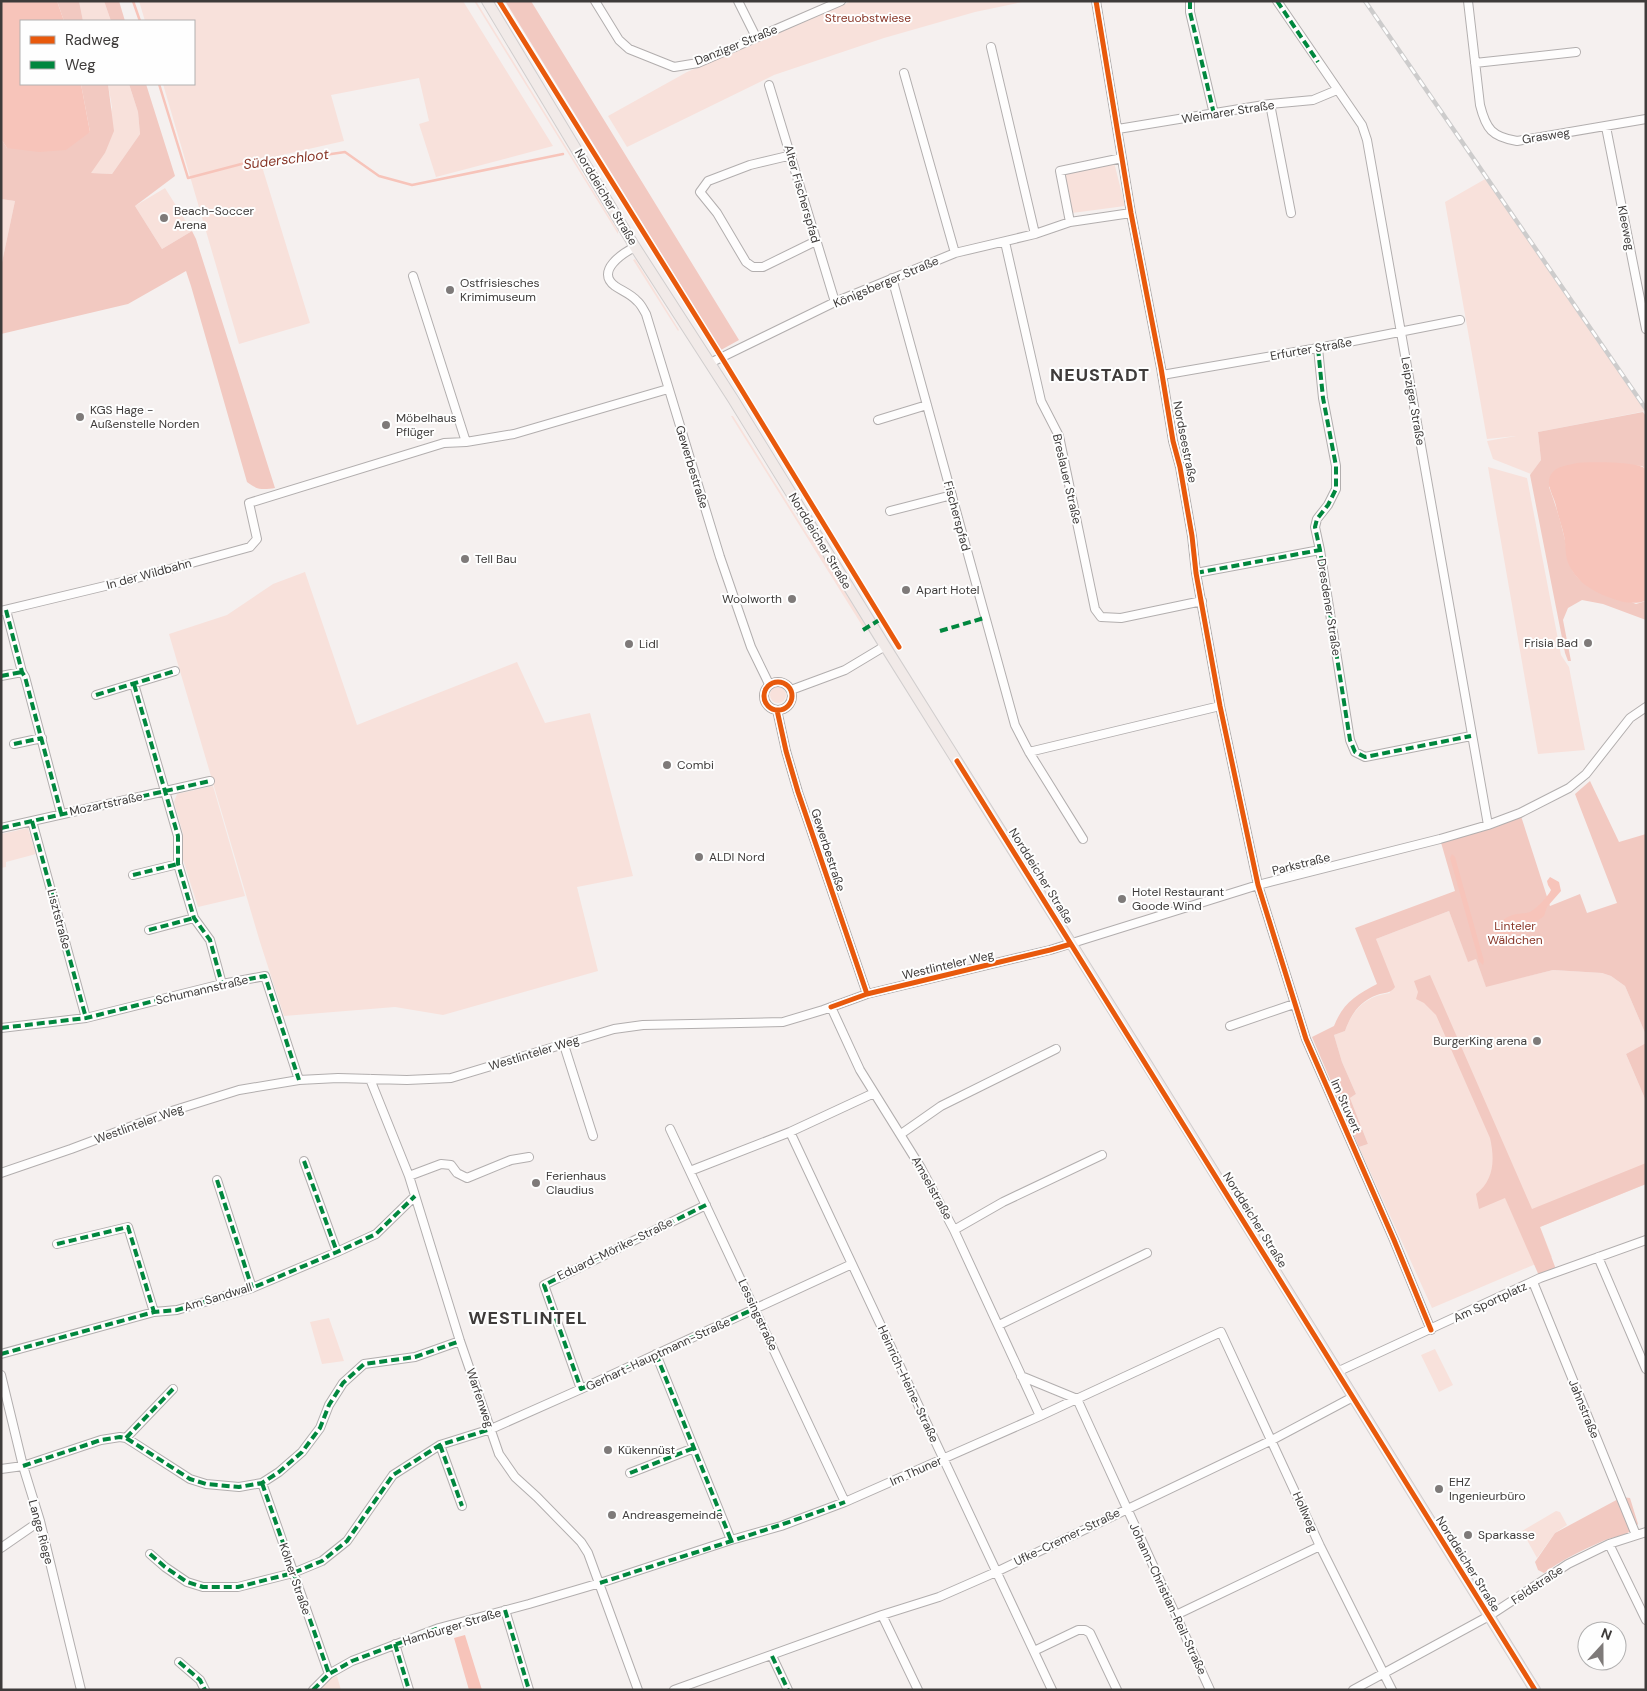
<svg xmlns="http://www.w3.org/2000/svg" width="1647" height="1691" viewBox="0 0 1647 1691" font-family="'DM Sans',sans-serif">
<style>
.green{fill:#f8e1db}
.forest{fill:#f2c9c1}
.water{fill:#f7c4ba}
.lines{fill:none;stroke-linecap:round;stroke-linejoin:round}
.stream{stroke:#f7c4ba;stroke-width:2.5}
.minor-casing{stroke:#b2aeae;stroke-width:10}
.major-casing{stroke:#d1cece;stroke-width:12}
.minor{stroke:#fefdfd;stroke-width:8}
.major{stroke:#f1eae8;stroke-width:10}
.rail-casing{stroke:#cdcccc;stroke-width:4.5}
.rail{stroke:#fefefe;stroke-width:2.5;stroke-dasharray:8;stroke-linecap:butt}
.quiet{stroke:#00873e;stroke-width:4;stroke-dasharray:8 4;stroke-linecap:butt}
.cycleway-casing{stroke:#fefefe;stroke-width:8}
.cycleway{stroke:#e8590c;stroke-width:5}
.poi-dot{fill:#7e7a79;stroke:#fefefe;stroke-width:2}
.labels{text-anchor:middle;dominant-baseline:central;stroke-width:4;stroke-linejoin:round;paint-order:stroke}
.park-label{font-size:12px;fill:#893729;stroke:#fefefe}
.street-label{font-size:12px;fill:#3e3b3a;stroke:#fefefe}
.poi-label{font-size:12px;fill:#3e3b3a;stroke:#fefefe;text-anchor:start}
.water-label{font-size:14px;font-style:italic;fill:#883628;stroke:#fefefe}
.district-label{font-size:18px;font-weight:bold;letter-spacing:1px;fill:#3e3b3a;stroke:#fefefe}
</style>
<rect width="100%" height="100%" fill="#f5f0ef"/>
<path class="green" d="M79,1H104L111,21H83Z
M139,1H463L553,146L436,177L419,124L429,121L419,78L331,95L344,141L260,160L310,323L239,344L163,84H194V21H145Z
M474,1H476L618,231V234Z
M852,1H1027L975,12L884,38L774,75L627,147L608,116L687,72Z
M108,84H129L138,112L140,134L112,174L90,173L105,153L112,107Z
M1114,162L1125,206L1072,213L1064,172Z
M1487,178L1646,409V411L1538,432L1541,460L1531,474L1493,459L1487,441L1516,436L1487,439L1445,202Z
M165,188L192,231L162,249L135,206Z
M1,199L15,201L1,267Z
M635,259L679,330L678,331L635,263L633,260Z
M731,416H733L809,537L813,540L865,625L863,627Z
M1488,467L1527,478L1561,655L1569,667L1585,750L1538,754Z
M305,572L357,725L517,662L545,723L590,713L633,876L577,887L598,971L443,1015L395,1007L284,1016L260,942L169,634L227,615L273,584Z
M770 695a8 8 0 1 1 16 0a8 8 0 1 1-16 0Z
M213,786L245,896L198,907L182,857L183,834L174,802L177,794Z
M28,828L36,854L6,862V867L1,868V834Z
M1449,911L1468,961L1476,959L1486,986L1553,970L1602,973L1611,976L1625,986L1646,1035V1043L1626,1054L1646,1101V1184L1540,1227L1552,1257L1432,1308L1359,1147L1368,1144L1350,1098L1356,1094L1342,1062L1334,1035L1345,1031C1353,1008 1367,996 1390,993L1376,939Z
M329,1318L344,1361L322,1364L310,1322Z
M1435,1349L1453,1385L1439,1392L1421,1355Z
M1556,1511L1560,1512L1567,1525L1555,1533L1537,1558L1522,1531Z
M337,1676L341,1690H313L320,1682Z"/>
<path class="forest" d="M57,1H79L83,21H64Z
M104,1H119L125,21H111Z
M505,1H531L739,340L721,350Z
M81,84H108L114,131L105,153L91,173L112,174L140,134L138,112L129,84H146L175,176L135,206L162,249L192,231L196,239L275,488C263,490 257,490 247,482L191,286L186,271L128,304L1,334V267L15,201L1,199V139L7,148L90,132Z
M1643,412L1646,416V469L1642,466L1583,463L1549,487C1555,503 1560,519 1564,536C1568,551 1566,566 1579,579C1586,585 1625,599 1636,604L1646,601V620L1603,604L1582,600L1568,608L1563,620L1571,661H1568L1565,653L1530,475L1541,460L1538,432Z
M1590,781L1619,842L1646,834V1035L1625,986L1611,976L1602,973L1553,970L1486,987L1476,959L1468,962L1449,911L1376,939L1395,987C1390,994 1385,992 1377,995C1360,1001 1351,1014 1345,1031L1334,1035L1342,1062L1356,1094L1350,1098L1368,1144L1359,1147L1312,1037L1334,1026C1343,1003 1356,995 1377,984L1355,928L1455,891L1440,839L1520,813L1550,906L1580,894L1587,913L1617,903L1575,794Z
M1430,975L1532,1209L1646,1163V1184L1540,1227L1557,1272L1540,1278L1505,1198L1479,1209L1476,1194C1494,1180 1495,1160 1490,1138L1436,1015L1424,1003L1416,999L1418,992L1414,981Z
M1646,1043V1101L1626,1054Z
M1622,1497L1630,1498L1638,1524C1628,1537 1617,1535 1603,1541C1582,1550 1562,1560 1544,1573L1538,1570L1535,1562L1555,1533Z"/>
<path class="water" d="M1,1H57L64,21H21V84H81L90,132L66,150L39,152L7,148L1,139Z
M1577,463C1590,462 1636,461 1646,469V601C1632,605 1621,602 1608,597C1591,591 1575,580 1568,563C1565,554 1566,545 1564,536C1562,526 1558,516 1556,506C1554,495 1544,484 1552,473C1557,466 1569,465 1577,463Z
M1452,854L1455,857L1484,961L1483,965L1479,961L1450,858Z
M1550,877L1559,882L1561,891L1547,907L1544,916L1540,919L1514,933L1497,937C1492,926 1507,915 1517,914C1523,913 1528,914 1533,910C1538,907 1549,895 1551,890L1548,885L1547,881Z
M465,1635L482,1690H469L454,1638Z"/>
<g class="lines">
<path class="stream" d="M133,1L140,21
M159,84L188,178L249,162L290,160L345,152L379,176L412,185L563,154"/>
<g class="minor-casing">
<path id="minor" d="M595,1L619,40L629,49L674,67L698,63L841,1
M738,1L756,37
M1096,1L1131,213L1161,368L1173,441L1180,467L1192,536L1196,573L1220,706L1258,885L1306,1039L1394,1240L1431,1330
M1190,1V12L1214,114
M1277,1L1362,125L1367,140L1488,825
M1468,1L1480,105C1486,129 1492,137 1517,141L1646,119
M991,47L1035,234
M1475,63L1576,52
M904,73L955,253
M769,85L835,302
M1270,104L1291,213
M1606,127L1646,329
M1118,129L1270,104L1313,100L1337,90
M792,155L750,165L708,181L700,192L717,213L746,262L753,267H763L816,241
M1070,222L1060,171L1122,158
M1005,242L1041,401L1059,436L1095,609L1101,617L1121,618L1202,601
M635,247C623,253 595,271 615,286C622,291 631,294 637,301C641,304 643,309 646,314L720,557L751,647L769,684
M413,276L466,442
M892,278L1015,725L1029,752L1083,839
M1318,348L1323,398L1336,466V489L1328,505L1317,519L1315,527L1320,550L1350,740L1355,752L1365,757L1471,736
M710,363L835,302L955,253L1035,234L1070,222L1131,213
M1162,375L1318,348L1460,320
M878,420L927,405
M890,511L952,495
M1196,573L1320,550
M6,610L22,672L25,677L61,813
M1,611L126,581L250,547L257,539L249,503L444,443L466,442L514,434L668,389
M1,676L22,672
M764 696a14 14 0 1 1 28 0a14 14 0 1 1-28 0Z
M134,684L178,836V864L194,918L210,940L222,984
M791,690L845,670L885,646
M96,695L175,671
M777,710L786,751L798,792L867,994
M14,744L42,738
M1029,752L1220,706
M32,821L86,1018
M1,828L210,781
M133,875L178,864
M149,930L194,918
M831,1007L860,1070L921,1168L954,1230L1040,1416
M1230,1026L1294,1004
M1,1028L86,1018L222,984L265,976L299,1080
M564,1045L593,1136
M370,1079L409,1176L460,1341L499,1454L515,1477L537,1497L581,1542L588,1553L638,1690
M670,1129L845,1502
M790,1132L1052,1690
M901,1134L941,1106L1056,1049
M304,1161L337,1252
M690,1171L790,1132L874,1093
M1,1173L71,1149L175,1110L239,1090L299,1080L338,1078L407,1080L451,1078L614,1029L643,1025L783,1022L823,1010L867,994L1050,950L1258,885L1440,839L1488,825L1520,813L1569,788L1586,774L1630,718L1646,707
M409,1176L441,1164L451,1165L457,1173L467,1178L511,1160L529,1157
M217,1180L252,1288
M954,1230L1003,1202L1102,1155
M57,1244L128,1227L154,1312
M1598,1257L1646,1369
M1533,1282L1636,1535
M999,1325L1147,1253
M1,1354L154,1312L177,1310L252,1288L337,1252L376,1234L415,1196
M656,1354L731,1540
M1337,1372L1540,1278L1646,1240
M1,1375L23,1466L40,1521L81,1690
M1021,1376L1077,1399L1210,1690
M581,1389L544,1285L706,1205
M126,1438L173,1389
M440,1445L462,1506
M1,1469L23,1466L101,1440L120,1437L126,1438L134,1443L190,1479L206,1484L239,1487L262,1483L279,1472L302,1452L320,1428L329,1405L343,1383L364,1364L415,1357L460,1341
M630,1473L694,1448
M262,1483L329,1674
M1609,1544L1646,1620
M1,1548L40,1521
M150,1554L165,1567L187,1582L203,1587H238L293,1573L322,1561L347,1541L393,1475L440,1445L491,1429L581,1389L852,1264
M505,1610L529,1690
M882,1615L918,1690
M1176,1615L1320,1546
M395,1644L409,1690
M1034,1651L1078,1630H1085L1090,1633L1117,1690
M772,1656L788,1690
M179,1662L200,1680L205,1690
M313,1690L329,1674L352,1661L439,1628L529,1604L600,1583L731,1540L781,1526L845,1502L1040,1416L1221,1332L1320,1546L1392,1690
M674,1690L882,1615L939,1597L996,1572L1272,1440L1353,1397
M1353,1690L1489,1616L1568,1564L1609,1544L1646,1532"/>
</g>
<g class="major-casing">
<path id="major" d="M487,1L635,247L733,399L885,646L1148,1066L1535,1690"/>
</g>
<use href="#minor" class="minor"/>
<use href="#major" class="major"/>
<g class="rail-casing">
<path id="rail" d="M1365,1L1646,409"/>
</g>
<use href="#rail" class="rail"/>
<path class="quiet" d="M1190,1V12L1214,114
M1277,1L1318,62
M1318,348L1323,398L1336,466V489L1328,505L1317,519L1315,527L1320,550L1350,740L1355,752L1365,757L1471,736
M1196,573L1320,550
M6,610L22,672L25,677L61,813
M863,630L881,619
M940,631L984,618
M1,676L22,672
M134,684L178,836V864L194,918L210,940L222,984
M96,695L175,671
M14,744L42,738
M32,821L86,1018
M1,828L210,781
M133,875L178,864
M149,930L194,918
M1,1028L86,1018L222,984L265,976L299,1080
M304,1161L337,1252
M217,1180L252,1288
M706,1205L544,1285L581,1389L756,1308
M57,1244L128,1227L154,1312
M1,1354L154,1312L177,1310L252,1288L337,1252L376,1234L415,1196
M656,1354L731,1540
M126,1438L173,1389
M440,1445L462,1506
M23,1466L101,1440L120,1437L126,1438L134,1443L190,1479L206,1484L239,1487L262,1483L279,1472L302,1452L320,1428L329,1405L343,1383L364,1364L415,1357L460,1341
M630,1473L694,1448
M262,1483L329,1674
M150,1554L165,1567L187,1582L203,1587H238L293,1573L322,1561L347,1541L393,1475L440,1445L491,1429
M600,1583C682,1556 765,1532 845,1502
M505,1610L529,1690
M395,1644L409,1690
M772,1656L788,1690
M179,1662L200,1680L205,1690
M313,1690L329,1674L352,1661L439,1628"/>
<g class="cycleway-casing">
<path id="cycleway" d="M499,1L722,358L899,647
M1096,1L1131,213L1161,368L1173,441L1180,467L1192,536L1196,573L1220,706L1258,885L1306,1039L1394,1240L1431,1330
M764 696a14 14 0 1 1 28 0a14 14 0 1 1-28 0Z
M777,710L786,751L798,792L867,994
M957,761L1535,1690
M831,1007L867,994L1050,950L1071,944"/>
</g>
<use href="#cycleway" class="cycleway"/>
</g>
<g class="poi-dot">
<circle cx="164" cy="218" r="5"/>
<circle cx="450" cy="290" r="5"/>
<circle cx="80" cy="417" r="5"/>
<circle cx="386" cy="425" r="5"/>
<circle cx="465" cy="559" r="5"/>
<circle cx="906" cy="590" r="5"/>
<circle cx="792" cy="599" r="5"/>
<circle cx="1588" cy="643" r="5"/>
<circle cx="629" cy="644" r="5"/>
<circle cx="667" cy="765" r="5"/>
<circle cx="699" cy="857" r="5"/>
<circle cx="1122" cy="899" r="5"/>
<circle cx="1537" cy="1041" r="5"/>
<circle cx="536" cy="1183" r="5"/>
<circle cx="608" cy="1450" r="5"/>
<circle cx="1439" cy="1489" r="5"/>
<circle cx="612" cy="1515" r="5"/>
<circle cx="1468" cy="1535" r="5"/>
</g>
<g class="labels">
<g class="park-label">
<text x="868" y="18">Streuobstwiese</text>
<text x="1515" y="926">Linteler<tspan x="1515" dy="14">Wäldchen</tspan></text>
</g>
<g class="street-label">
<text transform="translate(736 45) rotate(-22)">Danziger Straße</text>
<text transform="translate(1228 112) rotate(-9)">Weimarer Straße</text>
<text transform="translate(1546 136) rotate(-9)">Grasweg</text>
<text transform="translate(802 194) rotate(74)">Alter Fischerspfad</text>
<text transform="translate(606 197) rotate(59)">Norddeicher Straße</text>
<text transform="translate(1626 228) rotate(79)">Kleeweg</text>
<text transform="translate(886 282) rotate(-23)">Königsberger Straße</text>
<text transform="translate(1311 349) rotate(-10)">Erfurter Straße</text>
<text transform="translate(1413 401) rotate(80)">Leipziger Straße</text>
<text transform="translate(1185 442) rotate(79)">Nordseestraße</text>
<text transform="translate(692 467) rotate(73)">Gewerbestraße</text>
<text transform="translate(1067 479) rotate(77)">Breslauer Straße</text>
<text transform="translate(957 516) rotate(75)">Fischerspfad</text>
<text transform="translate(820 541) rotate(59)">Norddeicher Straße</text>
<text transform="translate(149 574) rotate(-15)">In der Wildbahn</text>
<text transform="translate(1329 607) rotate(81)">Dresdener Straße</text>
<text transform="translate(106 804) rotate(-12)">Mozartstraße</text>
<text transform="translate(828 850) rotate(72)">Gewerbestraße</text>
<text transform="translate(1301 864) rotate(-14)">Parkstraße</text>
<text transform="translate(1041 876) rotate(58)">Norddeicher Straße</text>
<text transform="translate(59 919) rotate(75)">Lisztstraße</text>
<text transform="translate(948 965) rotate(-13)">Westlinteler Weg</text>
<text transform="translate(202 990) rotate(-13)">Schumannstraße</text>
<text transform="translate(534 1053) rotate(-17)">Westlinteler Weg</text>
<text transform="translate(1346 1106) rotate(66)">Im Stuvert</text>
<text transform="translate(139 1124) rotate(-20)">Westlinteler Weg</text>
<text transform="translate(932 1188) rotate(61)">Amselstraße</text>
<text transform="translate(1255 1220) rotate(58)">Norddeicher Straße</text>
<text transform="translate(615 1249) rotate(-26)">Eduard-Mörike-Straße</text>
<text transform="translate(218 1297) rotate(-17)">Am Sandwall</text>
<text transform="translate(1490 1302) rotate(-25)">Am Sportplatz</text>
<text transform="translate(758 1315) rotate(65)">Lessingstraße</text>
<text transform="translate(658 1354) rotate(-25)">Gerhart-Hauptmann-Straße</text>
<text transform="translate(908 1384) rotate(65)">Heinrich-Heine-Straße</text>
<text transform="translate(480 1398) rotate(71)">Warfenweg</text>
<text transform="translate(1584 1409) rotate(68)">Jahnstraße</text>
<text transform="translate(916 1471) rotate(-24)">Im Thuner</text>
<text transform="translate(1305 1512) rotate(66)">Hollweg</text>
<text transform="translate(41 1532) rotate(75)">Lange Riege</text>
<text transform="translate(1067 1537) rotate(-26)">Ufke-Cremer-Straße</text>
<text transform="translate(1468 1564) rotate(58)">Norddeicher Straße</text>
<text transform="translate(295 1579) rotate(71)">Kölner Straße</text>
<text transform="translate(1537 1585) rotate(-34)">Feldstraße</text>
<text transform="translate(1168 1599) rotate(65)">Johann-Christian-Reil-Straße</text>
<text transform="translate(452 1627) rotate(-17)">Hamburger Straße</text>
</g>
<g class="poi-label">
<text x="174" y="211">Beach-Soccer<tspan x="174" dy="14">Arena</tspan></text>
<text x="460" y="283">Ostfrisiesches<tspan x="460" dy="14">Krimimuseum</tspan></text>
<text x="90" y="410">KGS Hage -<tspan x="90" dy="14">Außenstelle Norden</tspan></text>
<text x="396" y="418">Möbelhaus<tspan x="396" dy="14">Pflüger</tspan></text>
<text x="475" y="559">Tell Bau</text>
<text x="916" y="590">Apart Hotel</text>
<text x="782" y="599" text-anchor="end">Woolworth</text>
<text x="1578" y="643" text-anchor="end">Frisia Bad</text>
<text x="639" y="644">Lidl</text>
<text x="677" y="765">Combi</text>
<text x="709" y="857">ALDI Nord</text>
<text x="1132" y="892">Hotel Restaurant<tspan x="1132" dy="14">Goode Wind</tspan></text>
<text x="1527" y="1041" text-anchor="end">BurgerKing arena</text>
<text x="546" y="1176">Ferienhaus<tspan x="546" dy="14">Claudius</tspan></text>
<text x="618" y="1450">Kükennüst</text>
<text x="1449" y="1482">EHZ<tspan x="1449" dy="14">Ingenieurbüro</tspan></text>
<text x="622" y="1515">Andreasgemeinde</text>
<text x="1478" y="1535">Sparkasse</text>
</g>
<g class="water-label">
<text transform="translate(286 159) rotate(-7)">Süderschloot</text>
</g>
<g class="district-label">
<text x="1100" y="375">NEUSTADT</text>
<text x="528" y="1318">WESTLINTEL</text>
</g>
</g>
<rect width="1647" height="1691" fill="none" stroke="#3e3b3a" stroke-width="5"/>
<rect x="20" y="20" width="175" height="65" fill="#fefefe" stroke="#b1b0b0"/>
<rect x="30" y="36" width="25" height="8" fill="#e8590c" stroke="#b1b0b0"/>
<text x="65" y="45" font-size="15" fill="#3e3b3a">Radweg</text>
<rect x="30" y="61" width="25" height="8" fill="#00873e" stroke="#b1b0b0"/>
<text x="65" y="70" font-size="15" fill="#3e3b3a">Weg</text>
<g transform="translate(1602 1646) rotate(21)"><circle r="24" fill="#fefefe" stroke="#b1b0b0"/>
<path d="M0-4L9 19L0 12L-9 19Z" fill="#7e7a79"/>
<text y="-8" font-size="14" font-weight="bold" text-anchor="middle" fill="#3e3b3a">N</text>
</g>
</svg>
